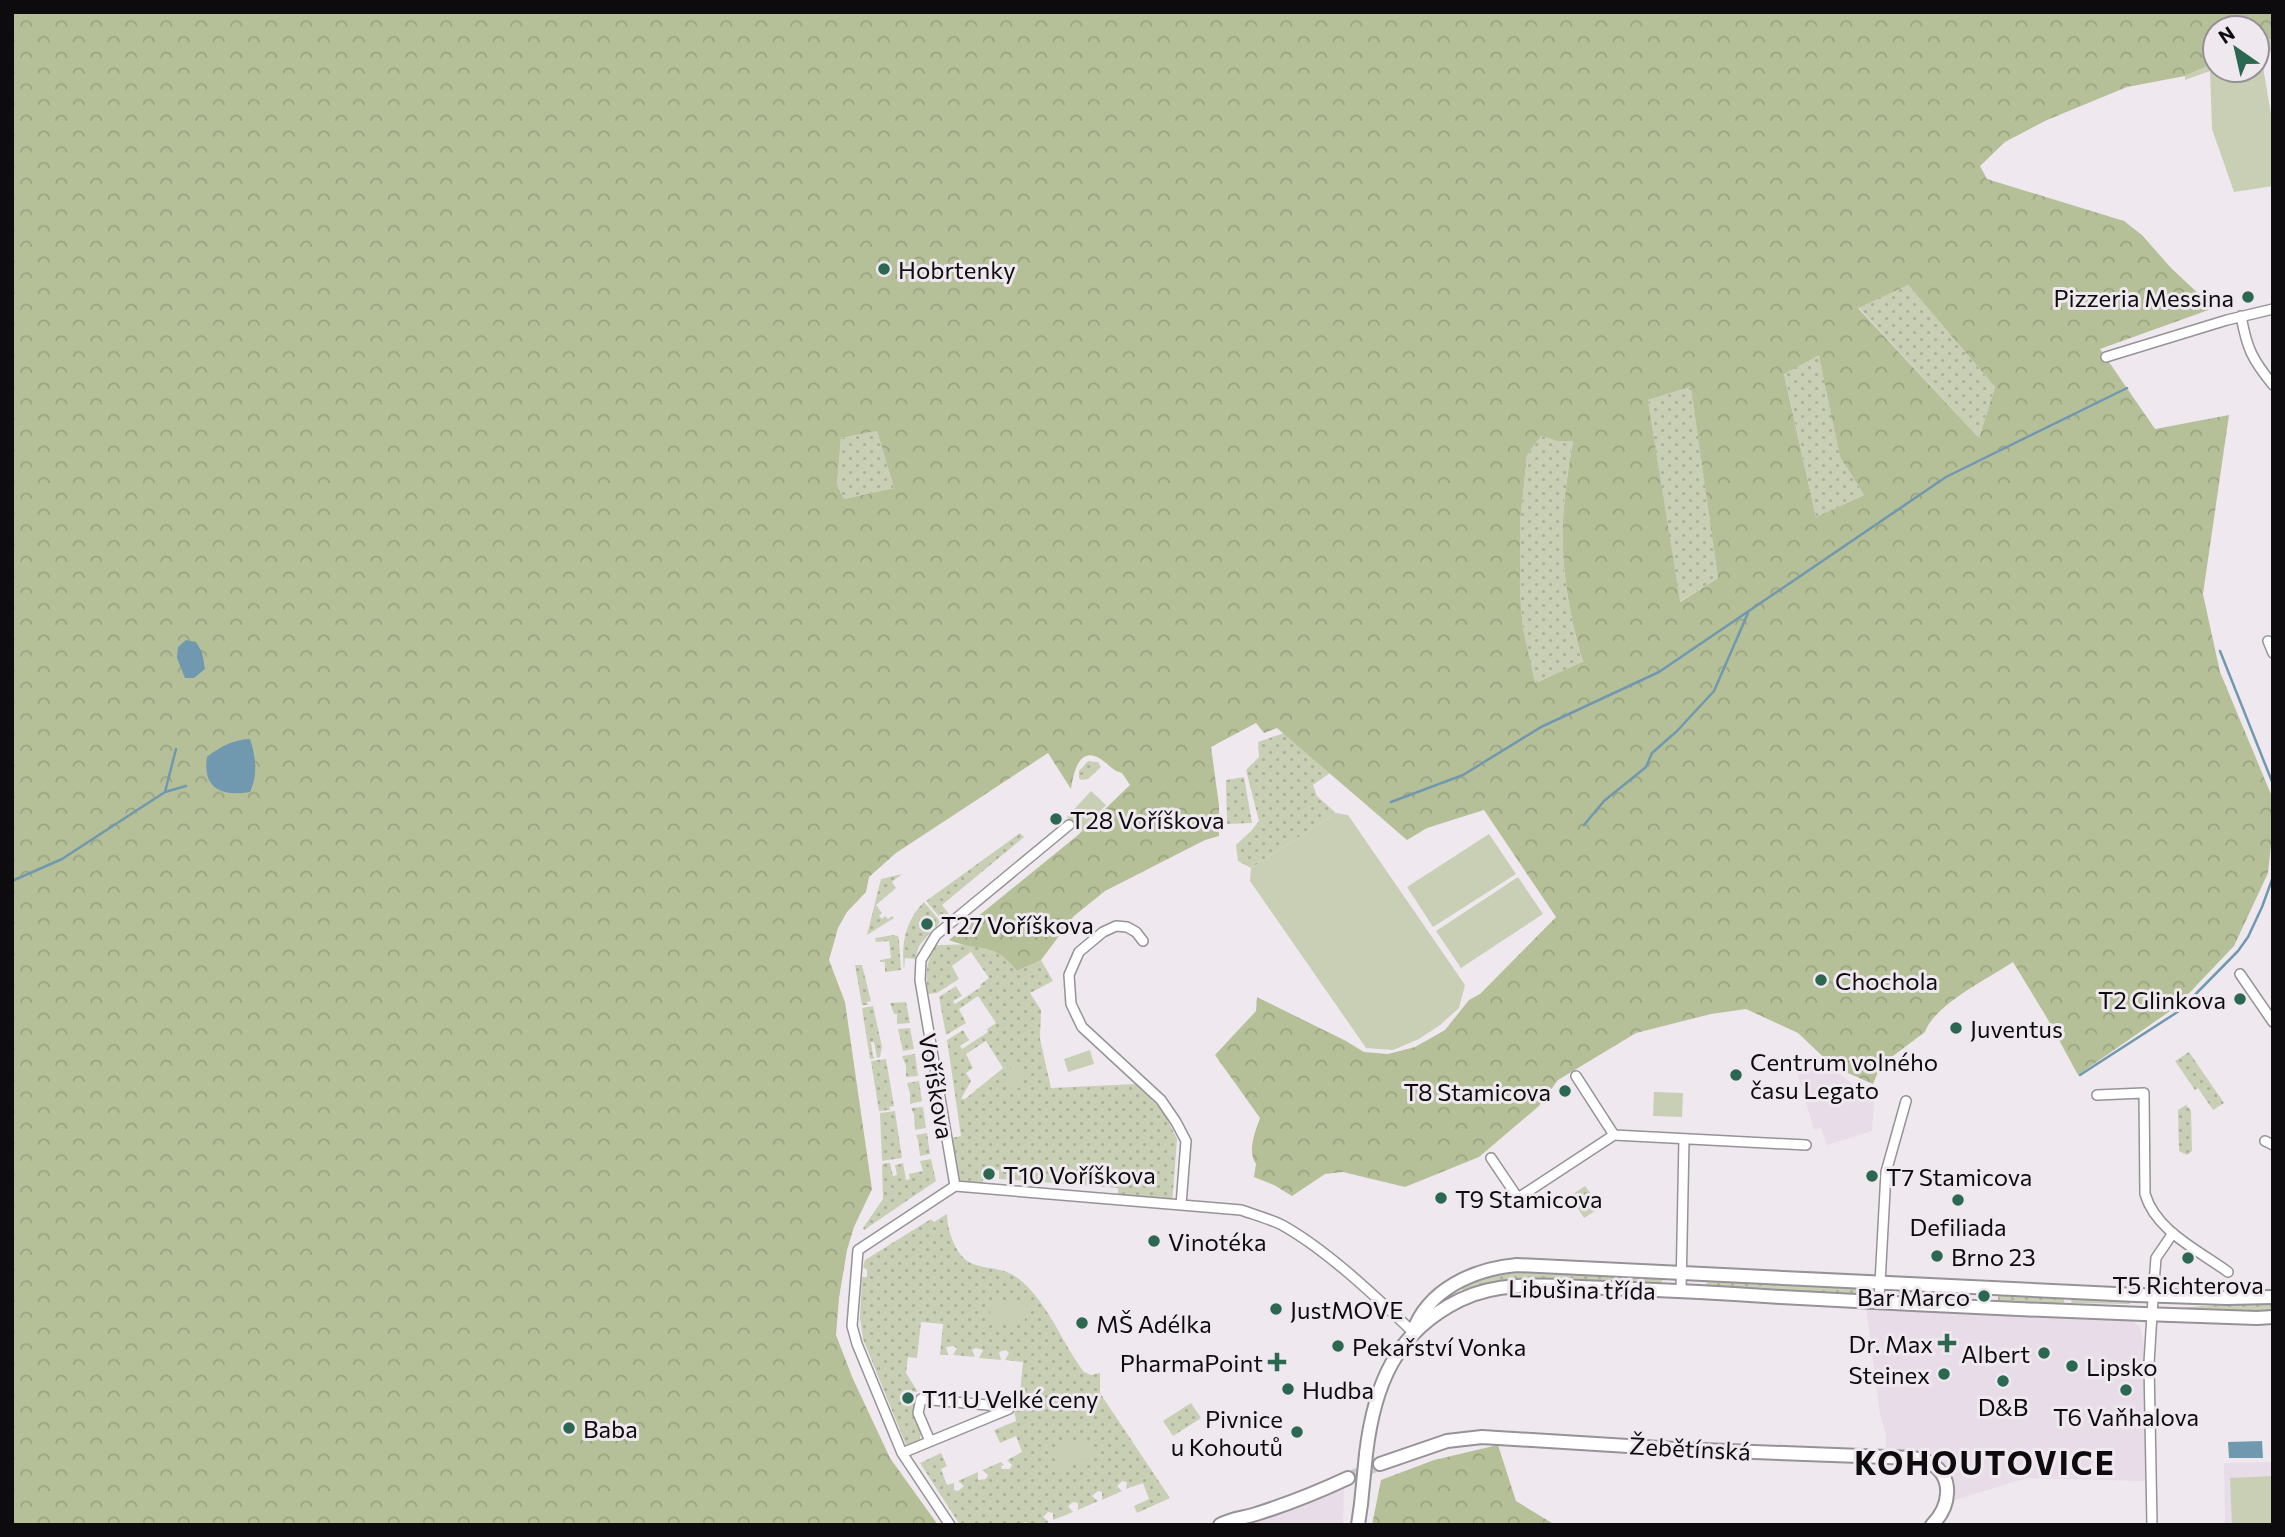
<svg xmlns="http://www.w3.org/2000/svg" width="2285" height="1537" viewBox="0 0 2285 1537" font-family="Commissioner,sans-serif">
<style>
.built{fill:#e7dce8}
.grass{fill:url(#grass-dots);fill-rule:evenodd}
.forest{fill:url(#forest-crowns);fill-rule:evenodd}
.garden{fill:#c8cfb5}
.water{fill:#7099b0}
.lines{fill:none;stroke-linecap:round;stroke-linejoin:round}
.stream{stroke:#7099b0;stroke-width:2.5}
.secondary-tunnel{stroke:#cdc8cd;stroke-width:12;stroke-dasharray:12 6;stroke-linecap:butt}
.street-casing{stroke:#979297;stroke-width:12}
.secondary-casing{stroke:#979297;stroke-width:16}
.street{stroke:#fff;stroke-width:9}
.secondary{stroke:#fff;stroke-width:12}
.secondary-bridge-casing{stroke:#979297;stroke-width:16;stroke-linecap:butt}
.secondary-bridge{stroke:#fff;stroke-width:12}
.poi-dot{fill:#2c6751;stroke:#efe9ef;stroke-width:2.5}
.labels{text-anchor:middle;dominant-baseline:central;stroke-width:6;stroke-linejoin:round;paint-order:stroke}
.poi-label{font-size:24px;fill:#0d0b0d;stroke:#efe9ef;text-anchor:start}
.street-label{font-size:24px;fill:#0d0b0d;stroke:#efe9ef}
.district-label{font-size:32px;font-weight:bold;letter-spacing:2px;fill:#0d0b0d;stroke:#efe9ef}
</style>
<defs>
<pattern id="grass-dots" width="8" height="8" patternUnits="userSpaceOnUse" patternTransform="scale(1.75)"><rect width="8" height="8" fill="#c8cfb5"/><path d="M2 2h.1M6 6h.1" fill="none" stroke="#abb09a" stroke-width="1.8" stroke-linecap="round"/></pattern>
<pattern id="forest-crowns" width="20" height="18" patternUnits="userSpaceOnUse" patternTransform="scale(1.75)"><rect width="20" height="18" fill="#b5c098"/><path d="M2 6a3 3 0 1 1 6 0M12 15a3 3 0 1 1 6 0" fill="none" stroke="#9aa482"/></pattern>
</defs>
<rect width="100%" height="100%" fill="#efe9ef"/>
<path class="built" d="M1817,1056L1874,1101L1872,1131L1827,1145L1821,1128L1814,1130L1796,1069L1804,1066L1802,1061Z
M1866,1307L2132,1320L2140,1327L2145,1347V1481L2026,1478L1952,1501V1488L1945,1470L1886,1451V1434L1880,1414Z
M2273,1462V1525H2225L2224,1463Z
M1344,1489L1343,1525H1248L1281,1513Z"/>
<path class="grass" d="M1908,285L1995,387L1979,438L1858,307Z
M1820,354L1840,457L1864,495L1816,517L1784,373Z
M1692,387L1718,578L1679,602L1648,400Z
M877,431L894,488L844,499L837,485L841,438Z
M1541,436L1557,441H1573C1567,476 1561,514 1563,550C1564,584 1573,630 1583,663L1534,683L1523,630L1520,593V523L1527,455Z
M1284,733L1330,773L1313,785L1317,796L1336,813L1251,868L1238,861L1236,845L1251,831L1259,821L1246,770L1259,757L1258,742Z
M1088,761L1098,762L1101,767L1088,779L1081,780L1079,778V771Z
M1244,777L1252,823L1227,824L1226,780Z
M1020,833L1024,837L942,905L950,915L942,920L926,901Z
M902,874L892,882L896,888L876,905L882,913L879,916L882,919L885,916L888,919L892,916L894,918L867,935L881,879Z
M924,902L940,921L936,928L928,919L923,923L930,933L919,946L915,959L905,958L904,970C901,944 905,921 924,902Z
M894,935L898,936L899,940L901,970L885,972V962H880V960L891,958L889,941L876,942L875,938Z
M936,945C973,945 991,939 1017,971L1041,960L1053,981L1030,993L1041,1010L1040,1039L1051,1088L1136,1084L1163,1111L1177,1139L1172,1205L1118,1200V1188L999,1179V1170L985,1169L982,1188L955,1186L947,1139L961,1136L947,1040L963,1030L969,1040L960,1046L962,1049L988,1032L987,1029L996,1023L978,996L959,1009L966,1023L946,1035L939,997L956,986L962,996L953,1001L955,1004L981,987L980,985L989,978L971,952L952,966L959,979L937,993L928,994C925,977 926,960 936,945ZM986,1041L1003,1068L965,1099H961L971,1081L966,1073L973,1068L966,1054Z
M855,965H862L871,1001L867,1002L868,1005H862Z
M906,1002L910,1023L897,1024V1014H894L890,1003Z
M873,1006L882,1047L880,1057L877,1058L874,1042H871L873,1056L875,1058L870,1059L862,1008Z
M910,1028L914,1049L903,1051L898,1029Z
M2189,1052L2224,1103L2213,1110L2198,1088L2195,1090L2175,1061Z
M915,1054L918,1076L906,1077V1066L902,1056Z
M886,1059L894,1106L889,1107L890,1110L879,1111L871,1061Z
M919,1081L922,1101L910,1104V1093L907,1083Z
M2186,1105L2191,1110L2192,1151L2187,1155L2179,1151L2178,1110Z
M923,1107L926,1128L915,1130L914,1114L911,1108Z
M895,1111L902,1158L882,1161L880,1113Z
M927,1133L930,1154L920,1156L918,1140L916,1135Z
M931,1159L936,1181L864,1230L863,1228L883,1199L882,1165L884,1163H890L893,1176L897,1175L895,1165L903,1163L906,1180L910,1179L909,1174L923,1171L920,1161Z
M1585,1186L1601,1207L1584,1218L1570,1196Z
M947,1214C947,1230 956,1258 973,1264C990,1270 1004,1267 1019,1279C1048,1302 1062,1343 1084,1372L1091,1375L1100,1373V1393L1170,1498L1137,1513L1134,1506L1149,1499L1143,1483L1126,1489L1127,1482L1122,1481L1117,1486L1122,1491L1102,1500V1492L1098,1491L1092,1496L1098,1501L1078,1510V1503L1073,1502L1068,1506L1073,1512L1053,1520V1513L1048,1512L1043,1517L1049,1522C1040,1526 1031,1525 1025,1522L1021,1525H960L920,1463L941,1453L947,1466L941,1469L947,1485L954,1483V1490L958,1491L964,1486L958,1481L978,1472V1480L986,1479L988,1475L982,1470L1001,1462L1004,1465L1001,1466L1002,1469H1010L1012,1465L1007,1460L1022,1452L1016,1436L1000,1443L994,1430L1016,1421L1012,1398L1020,1393L1023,1362L1005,1360L1009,1353L1006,1350L999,1352L1001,1360L979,1358L983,1350L976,1348L972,1350L975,1357L953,1355L957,1348L953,1346L946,1347L948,1355H940L943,1324L921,1322L917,1358L908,1357L906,1373L918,1392L904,1391L903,1403L917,1404L922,1431L919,1441L906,1445L863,1339L860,1318L862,1277H867V1270L863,1267L865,1260L931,1219L934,1222Z
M1511,1271L1661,1277L1663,1280L1659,1285L1509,1280L1464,1293L1461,1286L1477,1279Z
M1707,1279L1861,1287L1863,1291L1859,1295L1706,1287Z
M1902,1289L1953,1291V1300L1903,1298L1898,1293Z
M1998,1293L2064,1297V1304L1998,1302Z
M2072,1297L2131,1300L2132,1302L2129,1304L2071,1303Z
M2273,1302V1311L2241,1312L2174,1308Z
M1191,1403L1201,1418L1173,1436L1163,1421Z"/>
<path class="forest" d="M12,12H2273V38L2257,44V28H2215V63L2185,76L2127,87L2047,120L2005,142L1980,166L1987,179L2124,221L2142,235L2171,268L2214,308L2100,349L2155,429L2229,415L2203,594L2220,672L2273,799V826L2268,873L2234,946L2176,1007L2078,1075L2047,1018L2013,962C1989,978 1934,1005 1925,1032L1881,1065L1873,1084L1834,1067L1798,1033L1746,1009L1711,1014L1636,1033L1558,1080L1539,1106L1479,1157L1405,1187L1343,1172L1325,1174L1292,1196L1274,1185L1254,1177L1256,1164C1247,1152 1255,1132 1260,1118L1215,1055L1256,1011L1257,997L1346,1041L1364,1052L1388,1054L1415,1047L1445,1030L1469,1000L1480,994L1556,917L1484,810L1427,828L1407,840L1277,728L1264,733L1256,723L1211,747L1219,805V836L1205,840L1105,891L1074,916L1041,960L1017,971C991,939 981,953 949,940L1078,835L1130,785L1122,773C1111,770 1108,763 1099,758C1078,746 1073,776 1071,789L1048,753L896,853L869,877L866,892L847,912L838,928L829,960L845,1002L872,1189L854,1227L847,1250L839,1298L836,1335L853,1379L890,1458L938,1525H12ZM1908,285L1995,387L1979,438L1858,308ZM1819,355L1840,457L1864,495L1816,517L1784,374ZM1691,387L1718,578L1680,602L1648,400ZM877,431L894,488L844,499L837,485L841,438ZM1541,436L1557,441H1573C1567,476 1561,514 1563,550C1564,584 1573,630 1583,662L1535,683L1523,629L1520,593V523L1527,455Z
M1498,1445L1516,1501L1552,1523L1567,1525H1372L1381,1480L1434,1460Z"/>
<path class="garden" d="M2273,38V61L2270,50L2261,55L2273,126V186L2234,192L2212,129L2210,71L2185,80V76L2215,63V70H2257V44Z
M1091,791L1106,805L1082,832L1067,817Z
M1336,813L1348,815L1465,985L1459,1008L1440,1025L1419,1039L1393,1050L1366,1048L1250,881L1251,868Z
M1489,834L1516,874L1433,927L1407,887Z
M1518,877L1543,914L1461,968L1436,931Z
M1090,1050L1094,1064L1068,1072L1064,1059Z
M1016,1062L1023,1079V1085L1017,1089L1011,1088L1008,1084L1012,1073L1010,1066Z
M1654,1092L1683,1093L1682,1117L1653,1116Z
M991,1300L1027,1303L1024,1325L989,1322Z
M1084,1436L1092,1456L1060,1471L1051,1451Z
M2273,1476V1525H2232L2230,1478Z"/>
<path class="water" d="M186,640L196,642L202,652L205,669L194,678H185L177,658L178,647Z
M250,739C256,757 258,775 250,792C222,797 202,788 207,757C221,746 233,740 250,739Z
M2262,1441L2263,1458H2229L2228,1442Z"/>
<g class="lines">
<path class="stream" d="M2220,651L2273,784
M165,792L186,786
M1391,802L1463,775L1541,727L1659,672L1946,477L2127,388
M1584,825L1604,801L1646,767L1652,753L1677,731L1714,691L1748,613
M12,881L62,859L165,792L176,749
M2080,1075L2179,1011L2238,951L2248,937L2262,907L2273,877"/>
<path class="secondary-tunnel" d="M1348,1478L1380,1464"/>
<g class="street-casing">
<path id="street" d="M2241,316C2247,349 2252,359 2273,385
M2106,357L2227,320L2273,309
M2268,641L2273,653
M1143,941L1136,932L1127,927L1116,926L1103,932L1079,952L1069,975L1071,1004L1082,1027L1161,1100L1176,1122L1186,1141L1181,1205
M2240,974L2273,1022
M1576,1076L1614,1135
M2097,1095L2144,1093L2145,1194C2156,1231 2198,1250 2228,1272
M2265,1141L2273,1145
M1491,1158L1518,1198L1614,1135L1806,1145
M955,1186L1241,1210C1255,1215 1270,1219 1282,1225C1327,1250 1376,1297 1413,1332
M955,1186L920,980L921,960L936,935L1069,825
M1681,1291L1684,1139
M1879,1302L1886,1172L1906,1101
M902,1453L907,1451L1009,1409L998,1406L921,1399L918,1413L930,1441
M950,1525L902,1453L857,1344L852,1326L858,1250L955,1186
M2152,1525L2149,1363L2154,1283L2156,1258L2173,1233"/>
</g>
<g class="secondary-casing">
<path id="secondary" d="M1413,1332C1428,1289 1474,1269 1517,1265L2136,1295L2226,1298L2273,1297
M1366,1454C1374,1386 1395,1332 1460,1300C1505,1278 1558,1287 1606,1288C1664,1290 1723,1293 1781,1297C1940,1306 2098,1313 2257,1318L2273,1317
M1380,1464L1447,1441L1482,1437L1676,1449L1913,1458C1918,1459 1925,1460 1930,1463C1955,1477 1950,1507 1932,1525
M1220,1525C1232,1518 1244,1518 1256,1514C1288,1504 1318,1492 1348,1478
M1358,1525L1361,1504"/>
</g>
<use href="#street" class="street"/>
<use href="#secondary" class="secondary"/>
<g class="secondary-bridge-casing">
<path id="secondary-bridge" d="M1361,1504L1366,1454"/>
</g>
<use href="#secondary-bridge" class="secondary-bridge"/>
</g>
<g class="poi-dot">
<circle cx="884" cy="269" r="7"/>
<circle cx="2248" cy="297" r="7"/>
<circle cx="1056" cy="819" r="7"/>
<circle cx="927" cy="924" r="7"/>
<circle cx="1821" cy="980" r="7"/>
<circle cx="2240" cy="999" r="7"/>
<circle cx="1956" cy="1028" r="7"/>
<circle cx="1736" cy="1075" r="7"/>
<circle cx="1565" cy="1091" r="7"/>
<circle cx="989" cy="1174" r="7"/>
<circle cx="1872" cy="1176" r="7"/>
<circle cx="1441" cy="1198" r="7"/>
<circle cx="1958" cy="1200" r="7"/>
<circle cx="1154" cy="1241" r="7"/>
<circle cx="1937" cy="1256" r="7"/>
<circle cx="2188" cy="1258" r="7"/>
<circle cx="1984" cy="1296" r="7"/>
<circle cx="1276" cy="1309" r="7"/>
<circle cx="1082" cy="1323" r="7"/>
<path d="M1943.5 1332.5h7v7h7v7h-7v7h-7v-7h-7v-7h7z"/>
<circle cx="1338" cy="1346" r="7"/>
<circle cx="2044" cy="1353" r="7"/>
<path d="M1273.5 1351.5h7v7h7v7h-7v7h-7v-7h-7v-7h7z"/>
<circle cx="2072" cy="1366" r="7"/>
<circle cx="1944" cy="1374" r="7"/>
<circle cx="2003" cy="1381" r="7"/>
<circle cx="1288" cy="1389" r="7"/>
<circle cx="2126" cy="1390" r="7"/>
<circle cx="908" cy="1398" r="7"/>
<circle cx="569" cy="1428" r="7"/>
<circle cx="1297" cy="1432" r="7"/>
</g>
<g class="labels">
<g class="poi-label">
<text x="898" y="269">Hobrtenky</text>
<text x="2234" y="297" text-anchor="end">Pizzeria Messina</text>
<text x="1070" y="819">T28 Voříškova</text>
<text x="941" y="924">T27 Voříškova</text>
<text x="1835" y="980">Chochola</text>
<text x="2226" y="999" text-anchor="end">T2 Glinkova</text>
<text x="1970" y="1028">Juventus</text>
<text x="1750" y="1061">Centrum volného<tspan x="1750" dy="28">času Legato</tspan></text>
<text x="1551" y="1091" text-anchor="end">T8 Stamicova</text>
<text x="1003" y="1174">T10 Voříškova</text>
<text x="1886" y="1176">T7 Stamicova</text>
<text x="1455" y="1198">T9 Stamicova</text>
<text x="1958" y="1226" text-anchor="middle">Defiliada</text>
<text x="1168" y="1241">Vinotéka</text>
<text x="1951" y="1256">Brno 23</text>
<text x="2188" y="1284" text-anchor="middle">T5 Richterova</text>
<text x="1970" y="1296" text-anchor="end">Bar Marco</text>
<text x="1290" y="1309">JustMOVE</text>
<text x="1096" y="1323">MŠ Adélka</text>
<text x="1933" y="1343" text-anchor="end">Dr. Max</text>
<text x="1352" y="1346">Pekařství Vonka</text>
<text x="2030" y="1353" text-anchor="end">Albert</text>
<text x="1263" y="1362" text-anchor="end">PharmaPoint</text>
<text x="2086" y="1366">Lipsko</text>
<text x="1930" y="1374" text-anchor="end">Steinex</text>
<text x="1302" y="1389">Hudba</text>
<text x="922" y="1398">T11 U Velké ceny</text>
<text x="2003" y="1406" text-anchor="middle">D&amp;B</text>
<text x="2126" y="1416" text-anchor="middle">T6 Vaňhalova</text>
<text x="1283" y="1418" text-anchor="end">Pivnice<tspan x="1283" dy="28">u Kohoutů</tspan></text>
<text x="583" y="1428">Baba</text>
</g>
<g class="street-label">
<text transform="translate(937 1086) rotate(80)">Voříškova</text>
<text transform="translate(1582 1289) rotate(1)">Libušina třída</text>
<text transform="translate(1690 1448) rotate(3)">Žebětínská</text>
</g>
<g class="district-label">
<text x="1985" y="1462">KOHOUTOVICE</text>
</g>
</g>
<rect width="2285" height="1537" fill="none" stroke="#0d0b0d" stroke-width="28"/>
<g transform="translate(2236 49) rotate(326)"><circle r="33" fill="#efe9ef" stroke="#959095" stroke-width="2"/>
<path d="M0-5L12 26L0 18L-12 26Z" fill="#2c6751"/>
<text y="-10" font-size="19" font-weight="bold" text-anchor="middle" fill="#0d0b0d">N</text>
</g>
</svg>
